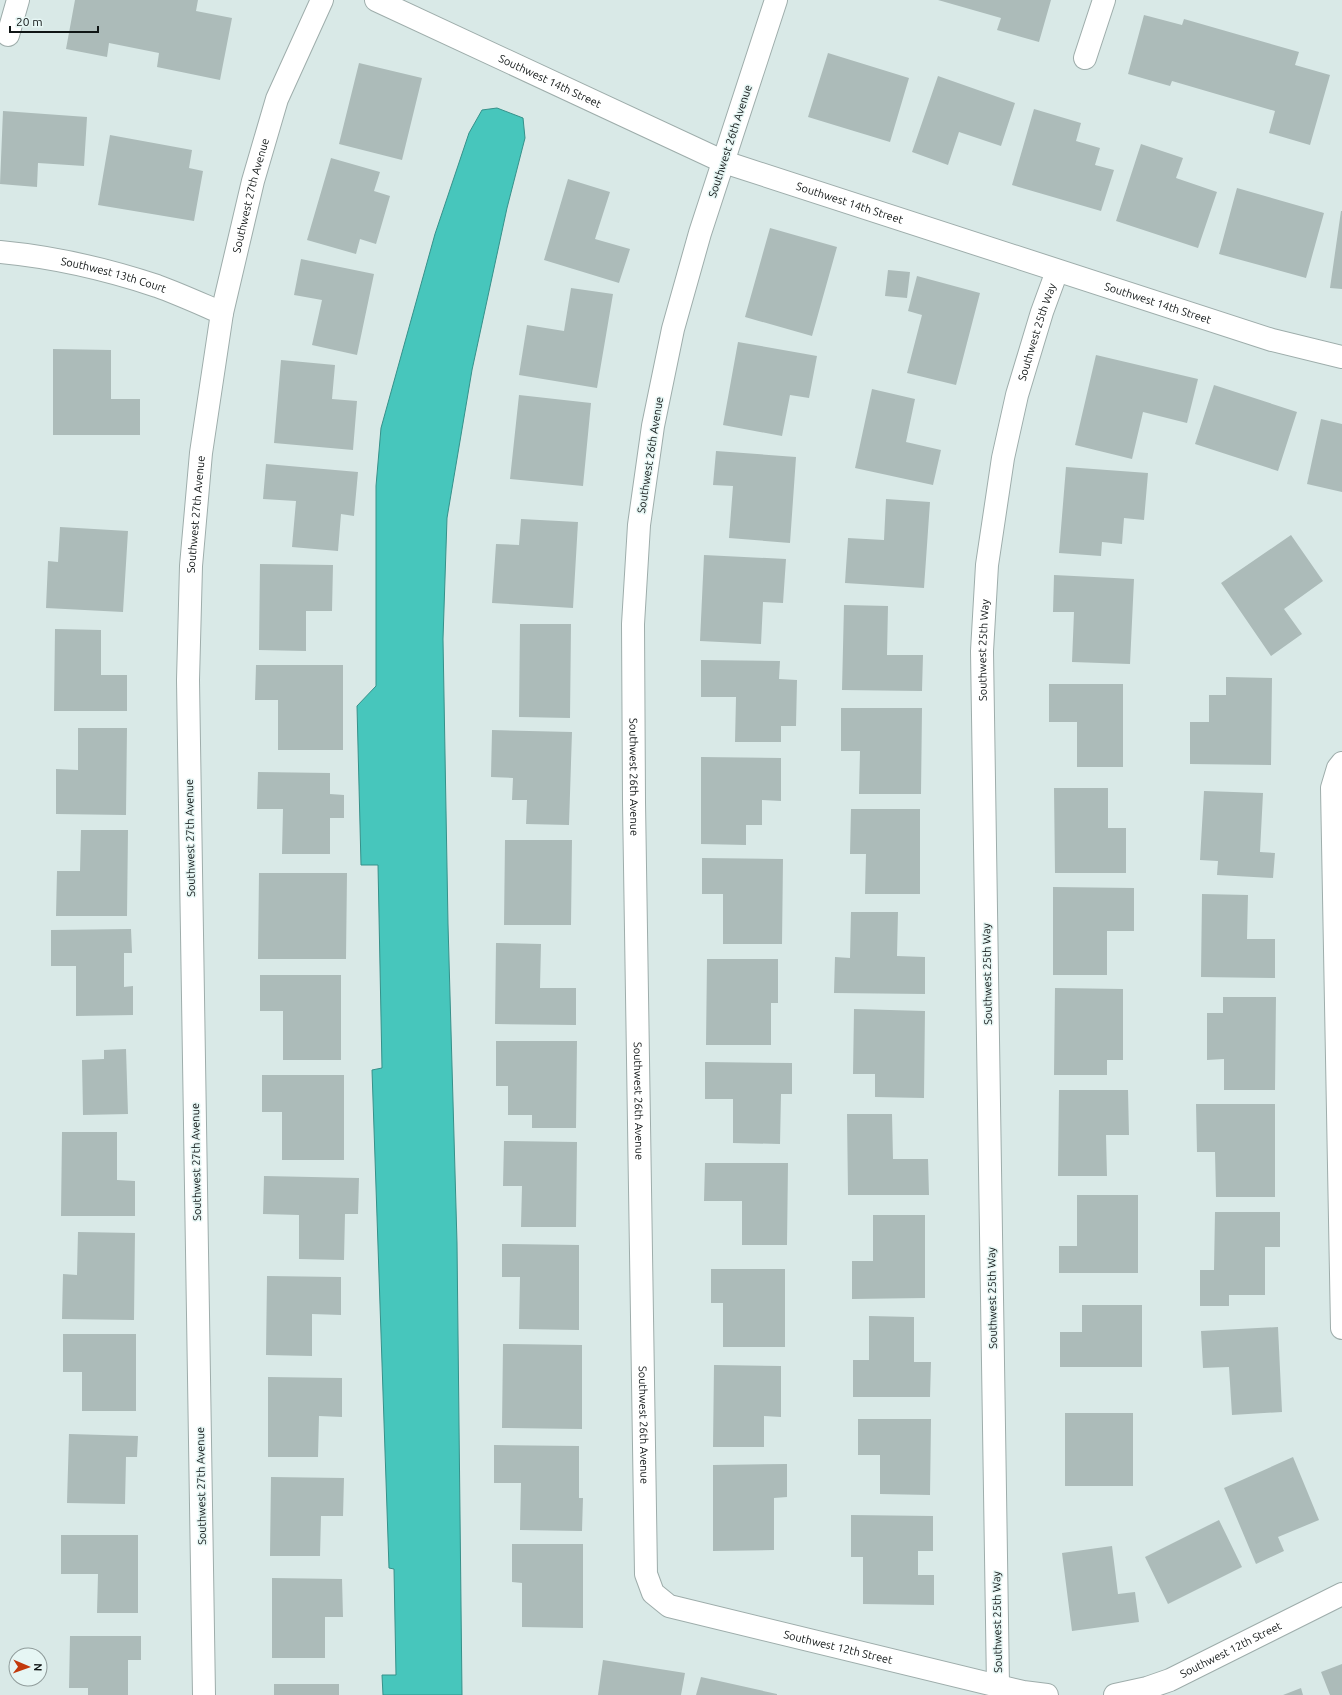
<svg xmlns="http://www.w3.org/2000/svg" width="1342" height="1695" viewBox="0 0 1342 1695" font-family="Ubuntu,sans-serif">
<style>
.water{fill:#47c6bc;stroke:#36918a}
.building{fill:#acbbb9}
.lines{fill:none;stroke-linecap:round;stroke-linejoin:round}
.minor-casing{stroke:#9eadab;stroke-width:24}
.minor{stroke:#fff;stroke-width:22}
.labels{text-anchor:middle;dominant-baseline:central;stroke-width:3;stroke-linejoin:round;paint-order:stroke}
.street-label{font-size:11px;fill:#101515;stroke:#e6f6f4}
</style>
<rect width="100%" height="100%" fill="#d9e9e7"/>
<path class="water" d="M497,108L523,118L525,138L507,208L472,370L447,518L443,639L448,924L457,1243L462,1695H383L382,1675H396L394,1569L389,1568L372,1070L382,1068L378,865H361L357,706L376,686V486L381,428L435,234L469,133L482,110Z"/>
<path class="building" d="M75,0H198L196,11L232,18L220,80L157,67L159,53L109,43L107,57L66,49Z
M938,0H1051L1039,42L997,30L1001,18Z
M1144,15L1182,25L1184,19L1299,52L1295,65L1330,75L1310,145L1269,133L1275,111L1172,81L1170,86L1128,74Z
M828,53L909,78L890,142L808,117Z
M359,63L422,78L402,160L339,144Z
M938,76L1015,103L1001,146L959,132L948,165L912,152Z
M1034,109L1081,123L1076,141L1100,148L1095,165L1114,170L1101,211L1012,185Z
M3,111L87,117L84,166L38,163L37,187L0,184Z
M110,135L192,150L189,168L203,171L194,221L98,205Z
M1141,144L1183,158L1176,178L1217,192L1198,248L1116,221Z
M331,158L380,172L374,191L390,196L376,244L360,239L356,254L307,240Z
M568,179L610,192L595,239L630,249L619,283L544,260Z
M1237,188L1324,213L1306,278L1219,254Z
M1341,211H1342V289L1330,288Z
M770,228L837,247L812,336L745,317Z
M301,259L374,274L357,355L312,345L322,300L294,295Z
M888,270L910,272L907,298L885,296Z
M917,276L980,293L956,385L907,373L922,315L908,311Z
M571,288L613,294L597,388L519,375L527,325L564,331Z
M738,342L817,356L809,398L790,395L782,436L723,425Z
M53,349L111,350V399H140V435H53Z
M1096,355L1198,379L1187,423L1143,412L1132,459L1075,445Z
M281,360L335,365L332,399L357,401L353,450L274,443Z
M1214,385L1297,412L1278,471L1195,444Z
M872,389L915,399L906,442L941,450L933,485L855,468Z
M519,395L591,403L583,486L510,479Z
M1321,419L1342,424V492L1307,484Z
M716,451L796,457L790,543L729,538L733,486L713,485Z
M266,464L358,472L354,516L341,514L338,551L292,547L296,501L263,499Z
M1066,467L1148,473L1144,520L1124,518L1122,544L1102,542L1101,556L1059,553Z
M886,499L930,502L924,588L845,583L848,538L884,540Z
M521,519L578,522L573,608L492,603L496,544L519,545Z
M60,527L128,531L123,612L46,608L48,561L58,562Z
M1291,535L1323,581L1284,609L1302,634L1271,656L1221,583Z
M704,555L786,559L783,603L763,602L761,644L700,641Z
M260,564L333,565L332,611H306V651L259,650Z
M1054,575L1134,579L1130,664L1072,662L1074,612H1053Z
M844,605L888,606L887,655H923L922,691L842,690Z
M520,624H571L570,718L519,717Z
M55,629L101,630V675H127V711H54Z
M701,660L780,661L779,679L797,680L796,726H781V742H735L736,697H701Z
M256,665H343V750H278V700H255Z
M1226,677L1272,678L1271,765L1190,764V722H1209V695H1226Z
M1049,684H1123V767H1077V722H1049Z
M841,708H922L921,794H859L860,751H841Z
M78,728H127L126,815L56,814V769L78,770Z
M492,730L572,732L569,825L526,824L527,800H512L513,778L491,777Z
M701,757L781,758V801L762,800V825H746V845L701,844Z
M258,772L330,773V794L344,795V818H330V854H282L283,809H257Z
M1054,788H1108V828H1126V873H1055Z
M1204,791L1263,793L1260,852L1275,853L1273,878L1217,875L1218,861L1200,860Z
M851,809H920V894H865L866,854H850Z
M81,830H128L127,916H56L57,871H80Z
M505,840H572L571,925H504Z
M702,858L783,859L782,944H723V894H702Z
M259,873H347L346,959H258Z
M1053,887L1134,888V931H1107V975H1053Z
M1202,894L1248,895L1247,939H1275V978L1201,977Z
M851,912H898L897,956L925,957V994L834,993L835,957L850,958Z
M131,929L132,953H124V987L133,986V1015L76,1016V966H51V930Z
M496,943L541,944L540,988H576V1025L495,1024Z
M707,959H778V1003H771V1045H706Z
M260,975H341V1060H283V1011H260Z
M1055,988L1123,989V1060H1107V1075H1054Z
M1223,997H1276L1275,1090H1224V1059L1207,1060V1013H1223Z
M854,1009L925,1011L924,1098L875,1097V1074H853Z
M496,1041H577L576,1128H532V1115H508V1086H496Z
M126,1049L128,1114L83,1115L82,1060L104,1059V1050Z
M705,1062L792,1063V1094H781L780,1144L733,1143V1099H705Z
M262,1075H344V1160H282V1112H262Z
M1059,1090H1128L1129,1135H1106L1107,1176H1058Z
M1196,1104H1275V1197H1216L1215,1152H1197Z
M847,1114H892L893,1159H928L929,1195H848Z
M62,1132H117V1180L135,1181V1216H61Z
M504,1141L577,1142L576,1227H521L522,1186H503Z
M705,1163H788L787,1245H742V1201H704Z
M264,1176L359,1178L358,1214H345L344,1260L299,1259V1215L263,1214Z
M1077,1195H1138V1273H1059V1246H1077Z
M1215,1212H1280V1247H1265V1295H1229V1306H1200V1270H1214Z
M873,1215H925V1298L852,1299V1261H873Z
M78,1232L135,1233L134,1320L62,1319L63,1274L77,1275Z
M502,1244L579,1245V1330L519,1329L520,1277H502Z
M711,1269H785V1347H723V1303H711Z
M267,1276L341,1277V1315L312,1314V1356L266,1355Z
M1082,1305H1142V1367H1060V1332H1082Z
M869,1316L914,1317V1362H931L930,1397H853V1360H869Z
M1278,1327L1282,1412L1232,1415L1229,1367L1203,1368L1201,1331Z
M63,1334H136V1411H82V1372H63Z
M503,1344L582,1345V1429L502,1428Z
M714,1365L781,1366V1417L764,1416V1447H713Z
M268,1377L342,1378V1417L319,1416L318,1457H268Z
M1065,1413H1133V1486H1065Z
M858,1419H931L930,1495L880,1494V1455H858Z
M69,1434L138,1436L137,1457H126L125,1504L67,1503Z
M494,1445L579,1446V1498H583L582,1531L520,1530L521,1483H494Z
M1293,1457L1319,1520L1278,1537L1284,1551L1256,1564L1224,1488Z
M787,1464V1497L774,1498V1550L713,1551V1465Z
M271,1477L344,1478L343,1516H321L320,1556H270Z
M851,1515L933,1516V1551H918V1575H934V1605L863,1604V1557H851Z
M1219,1520L1242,1567L1168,1604L1145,1557Z
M61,1535H138V1613H97L98,1574H61Z
M512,1544H583V1628L522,1627V1583L512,1582Z
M1112,1546L1118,1594L1135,1592L1139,1622L1072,1631L1062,1553Z
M272,1578L342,1579L343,1617H325V1658H272Z
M70,1636H141V1660H128V1695H88V1688H69Z
M603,1660L685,1673L681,1695H598Z
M1342,1664V1695H1330L1321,1672Z
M701,1677L777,1694V1695H696Z
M274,1684H339V1695H274Z
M1301,1688L1303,1695H1283Z"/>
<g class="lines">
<g class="minor-casing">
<g id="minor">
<path id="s1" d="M376,0L724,162L1272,340L1342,357"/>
<path id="s2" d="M776,0L700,233L673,329L653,426L639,525L633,624L634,802L646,1574L653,1593L669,1606L1023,1692L1047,1695"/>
<path d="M8,35L18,0"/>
<path d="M1085,58L1104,0"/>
<path id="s3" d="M0,252C53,257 106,269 157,286C179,294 201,304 222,313"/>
<path d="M1342,763L1338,768L1332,788L1342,1328"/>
<path id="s4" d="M998,1686L982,651L987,565L1003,458L1017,395L1042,312L1057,271"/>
<path id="s5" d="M204,1695L188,680L191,566L201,453L222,313L253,181L277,99L322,0"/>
<path id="s6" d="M1115,1695L1147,1688L1170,1680L1342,1594"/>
</g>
</g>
<use href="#minor" class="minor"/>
</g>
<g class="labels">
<g class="street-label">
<text stroke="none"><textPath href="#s1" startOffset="192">Southwest 14th Street</textPath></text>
<text transform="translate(730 141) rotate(-72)">Southwest 26th Avenue</text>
<text stroke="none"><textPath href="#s5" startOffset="1505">Southwest 27th Avenue</textPath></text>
<text stroke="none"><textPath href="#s1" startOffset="516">Southwest 14th Street</textPath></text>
<text stroke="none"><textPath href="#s3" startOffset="116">Southwest 13th Court</textPath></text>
<text stroke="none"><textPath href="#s1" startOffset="840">Southwest 14th Street</textPath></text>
<text stroke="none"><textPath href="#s4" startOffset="1360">Southwest 25th Way</textPath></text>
<text transform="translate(650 455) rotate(-81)">Southwest 26th Avenue</text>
<text stroke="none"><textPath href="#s5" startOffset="1181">Southwest 27th Avenue</textPath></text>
<text stroke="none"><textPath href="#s4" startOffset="1036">Southwest 25th Way</textPath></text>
<text stroke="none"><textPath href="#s2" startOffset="796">Southwest 26th Avenue</textPath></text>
<text transform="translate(190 838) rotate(-91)">Southwest 27th Avenue</text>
<text transform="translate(987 974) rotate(-91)">Southwest 25th Way</text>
<text stroke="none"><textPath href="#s2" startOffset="1120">Southwest 26th Avenue</textPath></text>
<text transform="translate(196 1162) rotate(-91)">Southwest 27th Avenue</text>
<text transform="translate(992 1298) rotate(-91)">Southwest 25th Way</text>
<text stroke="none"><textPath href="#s2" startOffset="1444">Southwest 26th Avenue</textPath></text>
<text transform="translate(201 1486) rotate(-91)">Southwest 27th Avenue</text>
<text transform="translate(997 1622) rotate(-91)">Southwest 25th Way</text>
<text stroke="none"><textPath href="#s2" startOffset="1808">Southwest 12th Street</textPath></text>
<text stroke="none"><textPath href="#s6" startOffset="125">Southwest 12th Street</textPath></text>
</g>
</g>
<g transform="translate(28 1667) rotate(92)"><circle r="19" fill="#e6f6f4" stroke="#909c9b"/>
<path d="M0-3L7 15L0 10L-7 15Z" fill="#c2390c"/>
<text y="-6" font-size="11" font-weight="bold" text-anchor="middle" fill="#101515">N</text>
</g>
<path d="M10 26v6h88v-6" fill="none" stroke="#101515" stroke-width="2"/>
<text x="16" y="26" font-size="12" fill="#101515" stroke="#e6f6f4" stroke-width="3" paint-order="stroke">20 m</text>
</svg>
